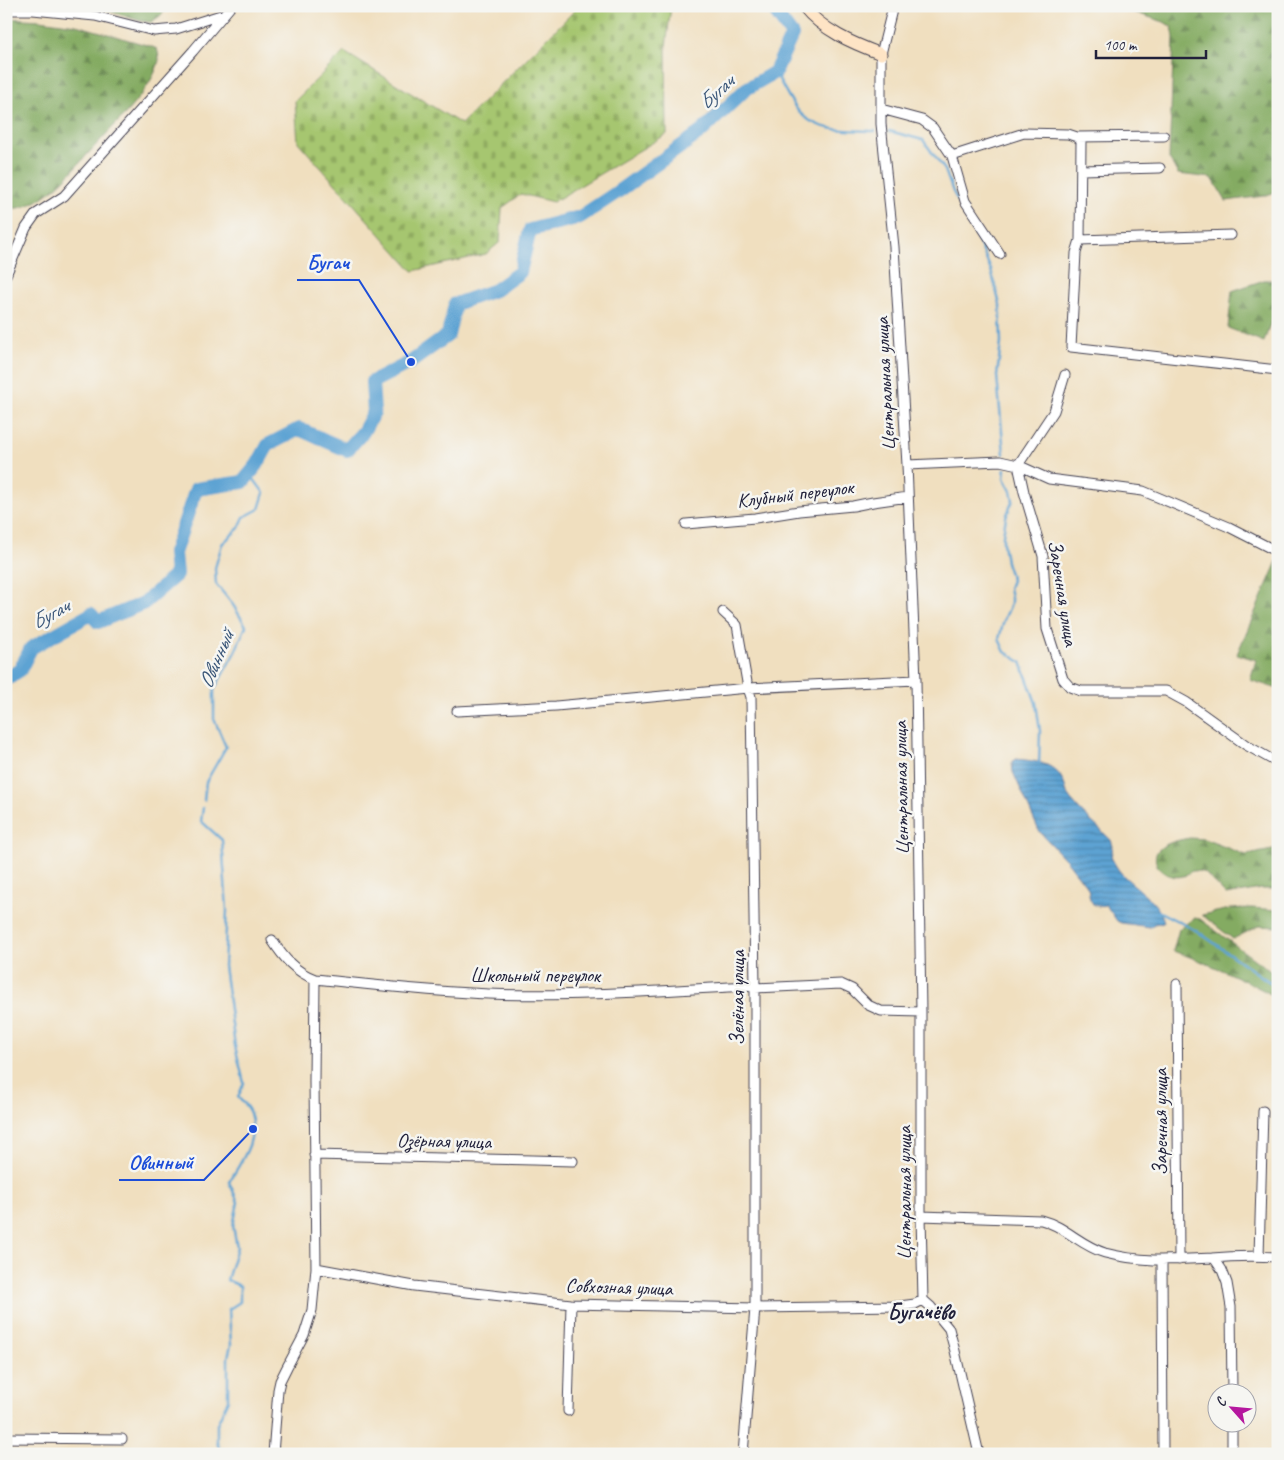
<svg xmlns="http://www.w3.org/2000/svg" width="1284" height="1460" viewBox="0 0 1284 1460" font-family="Caveat,sans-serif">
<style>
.forest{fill:url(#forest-firs);stroke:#53664e}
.cemetery{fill:url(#cemetery-stones);stroke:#647455}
.water{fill:url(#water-rules);stroke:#406287}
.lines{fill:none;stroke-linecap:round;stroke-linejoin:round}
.stream{stroke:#5da3d3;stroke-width:2.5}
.river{stroke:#5da3d3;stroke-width:14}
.street-casing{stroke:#413e4f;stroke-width:11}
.secondary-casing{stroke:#413e4f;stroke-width:13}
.street{stroke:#fff;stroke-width:9}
.secondary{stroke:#fee4c5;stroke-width:11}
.labels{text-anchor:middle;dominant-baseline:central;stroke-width:5;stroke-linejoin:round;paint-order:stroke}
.street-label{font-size:20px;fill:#22223b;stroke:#f6f6f2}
.water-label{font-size:21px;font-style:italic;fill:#3a5678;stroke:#f6f6f2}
.quarter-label{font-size:22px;font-weight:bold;fill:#22223b;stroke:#f6f6f2}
.leader{fill:none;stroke:#1d4ed8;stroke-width:2}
.callout-dot{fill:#1d4ed8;stroke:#f6f6f2;stroke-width:2}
.callout-label{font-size:21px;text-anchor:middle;font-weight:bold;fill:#1d4ed8;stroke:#f6f6f2;stroke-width:5;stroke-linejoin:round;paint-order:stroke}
</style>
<defs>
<pattern id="forest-firs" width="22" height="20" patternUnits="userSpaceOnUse" patternTransform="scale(1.25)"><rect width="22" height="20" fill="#84ab62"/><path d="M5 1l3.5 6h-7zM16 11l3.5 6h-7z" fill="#6c8b52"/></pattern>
<pattern id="cemetery-stones" width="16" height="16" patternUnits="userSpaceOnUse" patternTransform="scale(1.25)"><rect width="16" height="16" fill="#a6c66f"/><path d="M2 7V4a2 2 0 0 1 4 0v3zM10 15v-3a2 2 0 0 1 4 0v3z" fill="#8faa61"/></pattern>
<pattern id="water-rules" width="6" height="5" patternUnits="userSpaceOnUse" patternTransform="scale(1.25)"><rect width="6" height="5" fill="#5da3d3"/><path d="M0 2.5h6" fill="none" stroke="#4c84ac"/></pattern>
</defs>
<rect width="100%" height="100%" fill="#f6f6f2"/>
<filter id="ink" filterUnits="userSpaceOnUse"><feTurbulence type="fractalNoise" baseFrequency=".02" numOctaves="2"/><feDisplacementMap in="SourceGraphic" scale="10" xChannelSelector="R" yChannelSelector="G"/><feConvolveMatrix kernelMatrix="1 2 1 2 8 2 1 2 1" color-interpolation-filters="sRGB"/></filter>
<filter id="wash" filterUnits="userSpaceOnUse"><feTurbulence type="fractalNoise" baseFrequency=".0096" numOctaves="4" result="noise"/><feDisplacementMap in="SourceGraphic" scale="20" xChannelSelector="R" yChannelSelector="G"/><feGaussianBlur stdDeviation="1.12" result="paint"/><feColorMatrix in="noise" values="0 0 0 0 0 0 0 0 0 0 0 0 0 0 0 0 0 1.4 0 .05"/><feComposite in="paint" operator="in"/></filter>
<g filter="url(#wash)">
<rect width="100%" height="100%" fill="#f0dfbf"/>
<path class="forest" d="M93,6H169L160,16L151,22L141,21Z
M1122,6H1278V191L1264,196L1226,201L1212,178L1178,174L1169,159L1174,37L1172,27L1164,22L1124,9Z
M6,18L40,20L76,25L150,46L157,49C158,52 159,56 159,60C153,89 116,123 96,145C79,163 63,184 42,198C31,205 19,210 6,208Z
M1264,280H1278V315L1272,319L1264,342L1228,328L1232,291Z
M1278,559V642L1276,647L1278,648V685L1275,688L1250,680L1256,660L1237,654Z
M1190,838L1204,839L1246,855L1278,849V889H1261L1226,895L1205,873C1201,872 1196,870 1193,871C1192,871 1186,874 1186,875C1179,878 1172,877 1166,874C1162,872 1157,867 1156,862C1151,845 1178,840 1190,838Z
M1251,908L1278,910V927L1259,926L1233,939L1202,915L1230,909Z
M1194,918L1200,919L1278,977V1000L1276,997C1243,979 1209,963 1173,951L1179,929Z"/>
<path class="cemetery" d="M579,6H671L666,47L667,134L553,202L521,194L502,208L500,242L486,254L413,271L298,142L295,101L344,52L461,124Z"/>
<path class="water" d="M1016,759C1034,761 1055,762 1063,781C1066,787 1066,793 1070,799C1082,814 1098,827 1111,840L1113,846L1111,857C1114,862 1117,869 1122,874C1136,889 1159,901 1164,922L1154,924L1150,927L1121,923L1117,921L1106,905L1098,906L1093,904L1090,899L1088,888L1067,861L1039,831L1013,772L1012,763Z"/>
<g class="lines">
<path class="stream" d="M775,72C782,84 791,104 800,113C819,133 849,130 875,131
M889,131L923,140L945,170L953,192L975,233L991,270L1000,305L1001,343L997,376L1004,454
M1005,469L1004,478L1011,491L1013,500L1006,517L1003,535V543L1006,562L1012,580L1009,588L1011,597V604L1004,620L999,639L1005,652L1021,662L1036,703L1040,731L1039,764
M204,800L206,782L226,747L214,719V690L235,652L246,626L233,605L216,584L215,568L222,544L239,528L244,517L259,509L264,493L253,478L257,465
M203,808L201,821L222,840L227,910L224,966L235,1046L244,1083L238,1097C242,1102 248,1107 250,1113C259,1139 241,1162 229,1182L238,1202L233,1226L237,1247L227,1280L240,1286V1302L229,1309L231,1345L228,1357V1400L217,1424V1442L221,1454
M1158,911L1197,931L1278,988"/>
<path class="river" d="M6,679L20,670L31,648L91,614L98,622L144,603L176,575L174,553L196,489L243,482L257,465L268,445L299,429L347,450L363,432L374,412L372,382L411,362L448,335L455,304L495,290L520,272L530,230L580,217L616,193L701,132L746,89L775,72L792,35L771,6"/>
</g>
</g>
<g filter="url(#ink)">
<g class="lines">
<g class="street-casing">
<path id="street" d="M893,6L881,54V124L894,247L907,465L916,680L921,1012V1216L923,1300L931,1307L949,1329L955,1351L979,1454
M6,10H33L95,16L154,31L176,29L224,14
M881,109L922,120L933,128L952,156L965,201L1000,254
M1077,137L1164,136
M952,156L1024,133L1068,134L1077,137L1081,141L1080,240L1076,253L1071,347L1278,370
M1081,170L1160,168
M1080,240L1231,235
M6,275L26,228L36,214L64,196L193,51L231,6
M1065,375L1054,411L1018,465L1024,492L1043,556L1047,629L1063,679L1070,687L1081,691H1166L1186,702L1246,745L1278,763
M907,465L1000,461L1018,465L1049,479L1143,491L1229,527L1278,552
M686,524L755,518L799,511L853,506L873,502L908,497
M723,612L737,625L748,688L751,697L755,988V1308L743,1454
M457,711L556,706L748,688L916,680
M272,940C283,957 295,972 315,979L314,1081L316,1268L312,1310L304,1335L287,1367L280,1381L278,1390L273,1454
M315,979C373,985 431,992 489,994C575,997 661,991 747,986L755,988L841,984L852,989L868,1005L881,1011L921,1012
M1177,984L1179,1260
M314,1155L573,1161
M921,1216L1041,1220C1065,1226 1081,1246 1105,1253C1143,1263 1174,1260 1212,1258C1234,1256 1256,1256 1278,1257
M1259,1256L1263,1111
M1214,1258L1222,1270L1227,1283L1231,1307L1232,1392
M1162,1261L1163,1454
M316,1268L414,1286L571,1304L755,1308L900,1306L915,1304L923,1300
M568,1411L571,1304
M6,1438L122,1439
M1232,1454V1422"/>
</g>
<g class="secondary-casing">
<path id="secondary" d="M803,6C823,31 852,43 881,54"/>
</g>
<use href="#street" class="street"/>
<use href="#secondary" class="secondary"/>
</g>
</g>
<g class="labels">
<g class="street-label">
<text transform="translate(885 384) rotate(-93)">Центральная улица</text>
<text transform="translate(795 494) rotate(-7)">Клубный переулок</text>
<text transform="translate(1063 593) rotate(81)">Заречная улица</text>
<text transform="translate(901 788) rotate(-91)">Центральная улица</text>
<text x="535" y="975">Школьный переулок</text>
<text transform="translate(737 998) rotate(-90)">Зелёная улица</text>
<text transform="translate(1160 1122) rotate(-90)">Заречная улица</text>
<text transform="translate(444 1141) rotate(1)">Озёрная улица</text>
<text transform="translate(904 1193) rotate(-90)">Центральная улица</text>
<text transform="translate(619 1287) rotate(2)">Совхозная улица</text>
</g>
<g class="water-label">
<text transform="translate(716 92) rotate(-42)">Бугач</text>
<text transform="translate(50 614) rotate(-29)">Бугач</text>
<text transform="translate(216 659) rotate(-67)">Овинный</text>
</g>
<g class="quarter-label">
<text x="921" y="1312">Бугачёво</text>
</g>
</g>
<path class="leader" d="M411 362L359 280H297M253 1129L204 1180H119"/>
<g class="callout-dot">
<circle cx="411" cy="362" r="5"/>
<circle cx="253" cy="1129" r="5"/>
</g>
<g class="callout-label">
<text x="328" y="269">Бугач</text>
<text x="161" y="1169">Овинный</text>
</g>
<rect width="1284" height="1460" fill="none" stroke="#f6f6f2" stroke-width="25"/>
<g transform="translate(1232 1408) rotate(297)"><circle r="24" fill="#f6f6f2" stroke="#a1a1a9"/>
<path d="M0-4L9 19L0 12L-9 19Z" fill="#b5179e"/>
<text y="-8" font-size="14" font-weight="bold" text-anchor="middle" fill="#22223b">С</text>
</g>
<path d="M1096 50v8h110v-8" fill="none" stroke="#22223b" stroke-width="2.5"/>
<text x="1104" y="50" font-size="15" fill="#22223b" stroke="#f6f6f2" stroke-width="4" paint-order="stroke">100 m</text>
</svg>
